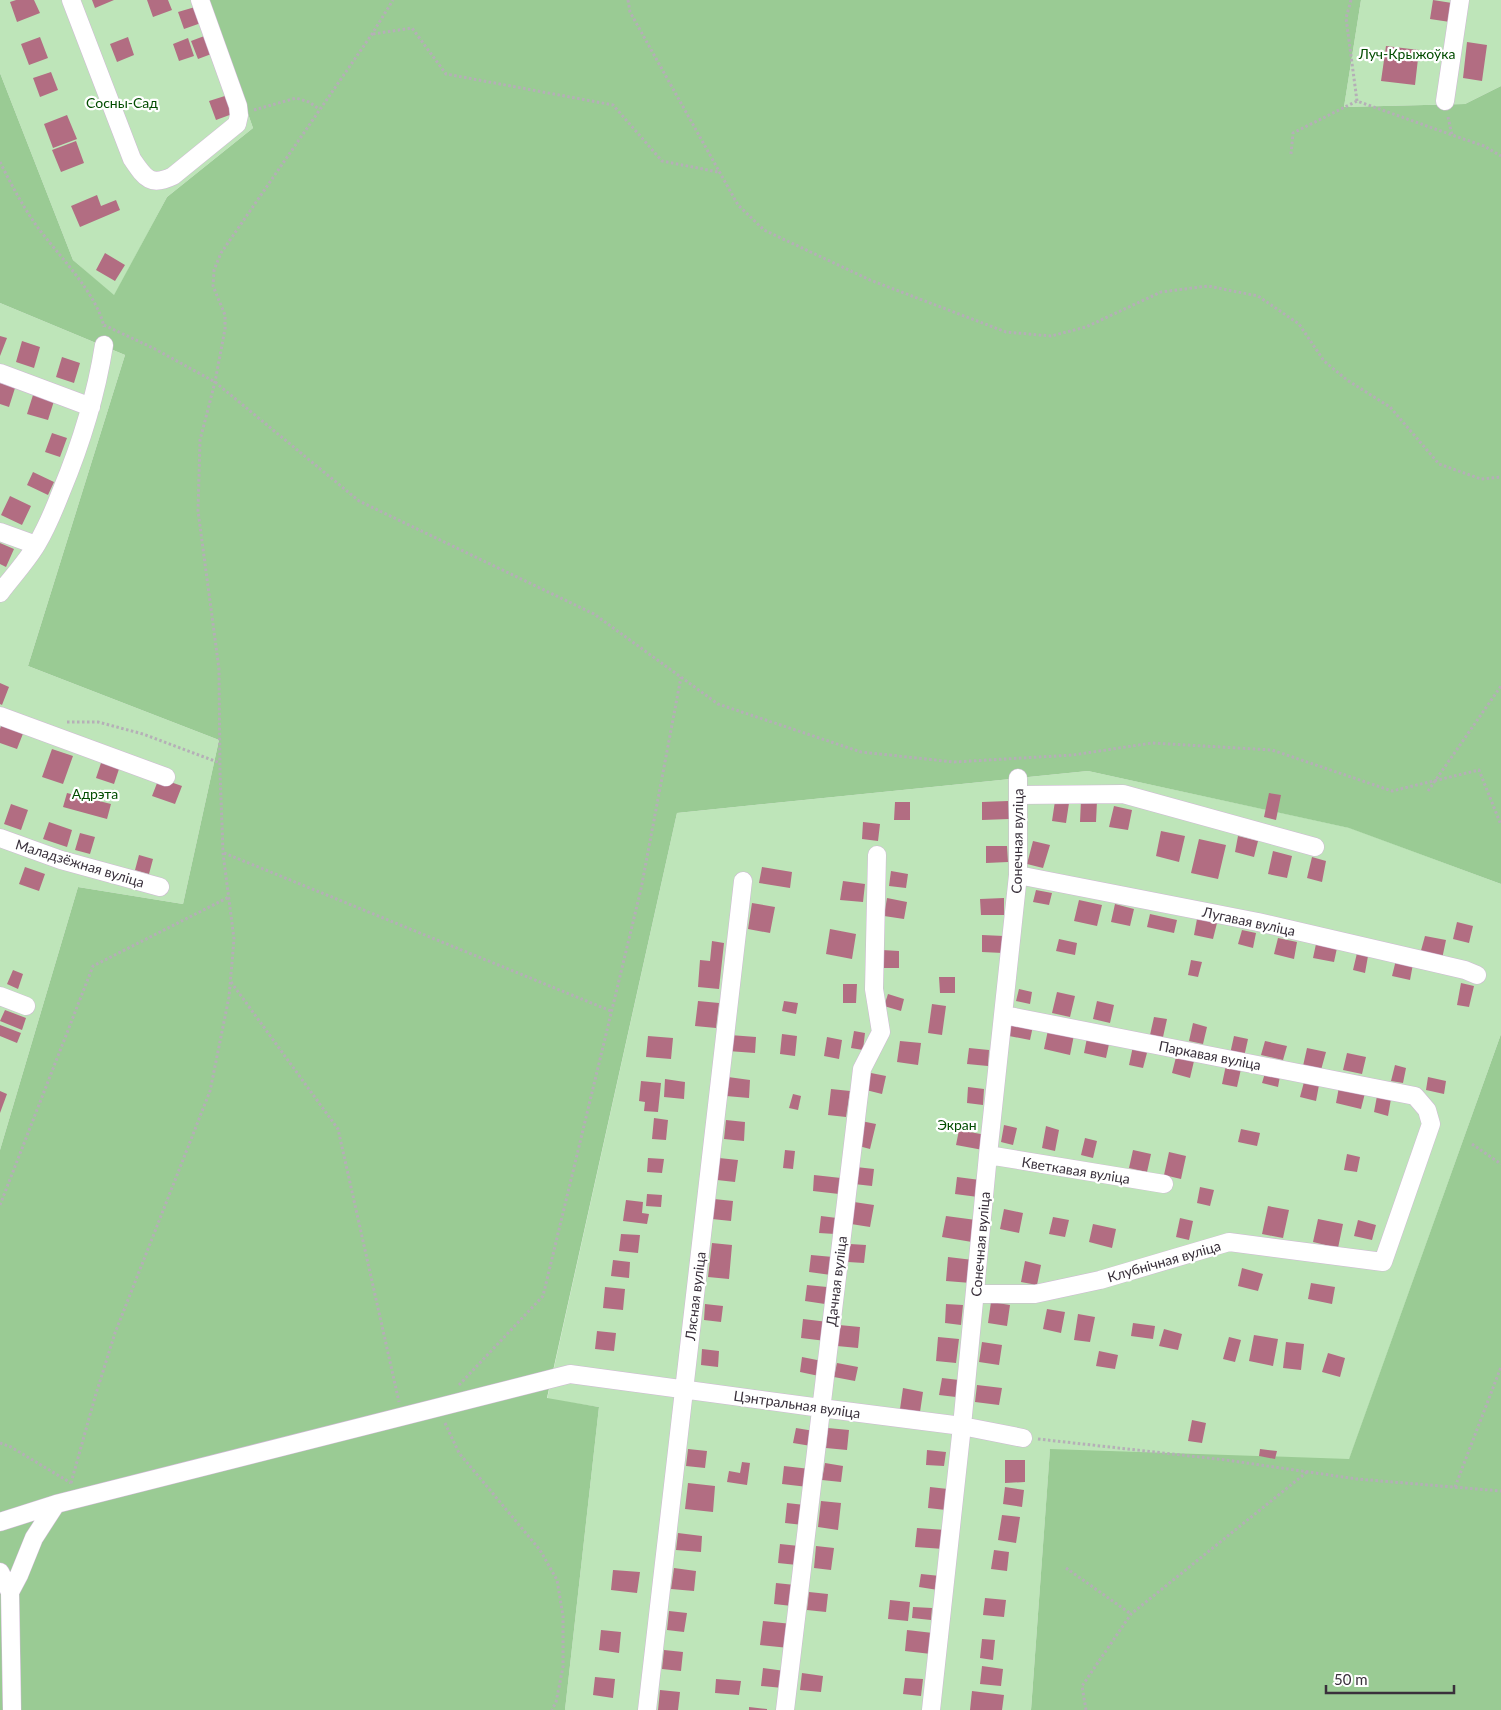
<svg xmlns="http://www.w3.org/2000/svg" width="1501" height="1710" viewBox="0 0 1501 1710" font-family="Lato,sans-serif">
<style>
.green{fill:#bee5b9}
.forest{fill:#9acb94}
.building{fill:#b26d82}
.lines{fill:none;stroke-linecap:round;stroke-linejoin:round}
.minor-casing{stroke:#cfb8d5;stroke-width:19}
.path{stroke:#b5afb7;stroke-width:3;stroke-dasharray:2.5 2.5;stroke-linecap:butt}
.minor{stroke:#fff;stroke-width:18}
.labels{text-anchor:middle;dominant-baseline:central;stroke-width:4.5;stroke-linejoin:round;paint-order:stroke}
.park-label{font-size:14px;fill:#024c00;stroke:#fff}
.street-label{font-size:14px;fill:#39303b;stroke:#fff}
</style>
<rect width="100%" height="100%" fill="#fdf8fe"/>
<path class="green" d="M0,0H208L253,128L167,197L114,296L73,260L0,73Z
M1361,0H1501V86L1465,104L1344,107Z
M0,303L125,355L28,666L219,740L183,904L78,887L0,1150Z
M1088,771L1350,828L1501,884V1034L1349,1460L1050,1450L1031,1710H565L599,1407L547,1399L677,813Z"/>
<path class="forest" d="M208,0H1361L1344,107L1465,104L1501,86V884L1349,828L1088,771L677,813L547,1398L599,1407L565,1710H0V1150L78,887L183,904L219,740L28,666L125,355L0,303V73L73,260L114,295L167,197L253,128Z
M1501,1034V1710H1031L1050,1449L1349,1459Z"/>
<path class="building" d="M16,0H34L40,13L17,22L10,2Z
M92,0H114L95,8Z
M147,0H168L172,10L153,17Z
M1433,0L1452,3L1450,22L1430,19Z
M195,7L201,23L184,29L178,12Z
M207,35L214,53L198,59L191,41Z
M40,37L48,58L29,65L21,44Z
M128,37L134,55L117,62L110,44Z
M188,38L194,56L179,61L173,44Z
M1467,42L1487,45L1482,81L1463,78Z
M1386,46L1419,50L1415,85L1381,81Z
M51,72L58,90L40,97L33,78Z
M228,95L235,113L216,120L209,101Z
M67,115L77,139L53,148L44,124Z
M76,141L84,163L61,172L52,150Z
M97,195L101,206L116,200L120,210L80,227L71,206Z
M105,253L125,265L115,281L96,270Z
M0,336L7,338L0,356Z
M22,341L40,347L34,368L16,362Z
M62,357L80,363L74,383L56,377Z
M0,383L15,388L9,407L0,404Z
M33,395L54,401L48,420L27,414Z
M52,433L67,438L60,457L45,452Z
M33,472L54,482L48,495L27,485Z
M10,496L31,506L22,525L1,515Z
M0,543L14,549L6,567L0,564Z
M0,683L9,687L2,705L0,704Z
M2,723L24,731L17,749L0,743V729Z
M52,749L73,756L63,784L42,777Z
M102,760L120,766L114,784L96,778Z
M159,778L182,786L175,804L152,796Z
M67,793L111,804L107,819L63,807Z
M1269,793L1281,795L1276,820L1264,817Z
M1081,800L1097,801L1096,822H1080Z
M1008,801L1009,819L982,820V802Z
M1055,801L1069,803L1066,823L1052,821Z
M895,802H910V820H894Z
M11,804L28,810L21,830L4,824Z
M1114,806L1132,810L1128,830L1109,827Z
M49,822L72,830L67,847L43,839Z
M863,822L880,824L878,841L862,839Z
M1161,831L1185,836L1179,862L1156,856Z
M80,833L95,837L90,854L75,850Z
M1238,836L1258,841L1254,857L1235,852Z
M1199,839L1226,845L1218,879L1191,873Z
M1033,841L1050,845L1043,868L1027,864Z
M986,846H1007L1008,862L986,863Z
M1273,851L1292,856L1287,878L1268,874Z
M139,855L153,859L149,874L135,870Z
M1312,857L1326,861L1322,882L1307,878Z
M25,867L45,874L39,891L19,884Z
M762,867L792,872L790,888L759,883Z
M891,871L908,874L906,888L889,886Z
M843,881L865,884L863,902L840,900Z
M1036,890L1052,893L1049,905L1033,902Z
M887,898L907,902L904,919L884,916Z
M1004,898V915H981L980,899Z
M1079,900L1102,905L1097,926L1074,921Z
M752,903L775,907L770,933L748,929Z
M1115,904L1134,909L1130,926L1111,922Z
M1150,914L1177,920L1174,933L1147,927Z
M1197,919L1217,923L1213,939L1194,935Z
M1457,922L1473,926L1469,943L1453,939Z
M830,929L856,934L852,959L826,954Z
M1242,930L1256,933L1253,948L1238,944Z
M982,935L1004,936L1003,953L982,952Z
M1425,936L1446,940L1442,959L1420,954Z
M1278,938L1297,942L1294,959L1274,954Z
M1059,939L1077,943L1075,955L1056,951Z
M712,941L724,943L719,989L698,987L700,960L710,961Z
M1316,944L1337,948L1334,962L1313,958Z
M882,950L899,951V968H882Z
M1357,953L1368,956L1365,973L1353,970Z
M1191,960L1202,962L1198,977L1188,975Z
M1396,960L1413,964L1410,980L1392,976Z
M13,970L23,974L18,989L7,984Z
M939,977H955V993H940Z
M1461,983L1474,986L1469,1007L1457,1005Z
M843,984H857L856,1003H843Z
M1019,989L1032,992L1030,1004L1016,1001Z
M1057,992L1075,996L1070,1017L1052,1013Z
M888,994L904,999L901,1011L884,1006Z
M698,1001L719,1003L716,1028L695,1026Z
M784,1001L798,1003L796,1014L782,1011Z
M1097,1001L1114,1005L1110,1023L1093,1019Z
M932,1004L946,1006L942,1035L928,1033Z
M5,1010L26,1018L22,1030L0,1021Z
M1154,1017L1167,1019L1163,1037L1150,1035Z
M1012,1021L1033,1026L1030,1040L1009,1036Z
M1193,1023L1207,1027L1203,1044L1189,1041Z
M0,1025L21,1033L17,1043L0,1036Z
M1048,1030L1074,1035L1070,1055L1044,1049Z
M854,1031L865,1033L863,1050L851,1048Z
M782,1034L797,1036L795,1056L780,1054Z
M730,1035L756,1037L755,1053L728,1051Z
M648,1036L673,1038L671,1059L646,1057Z
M1234,1036L1248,1039L1244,1057L1230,1054Z
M827,1037L842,1040L839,1059L824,1056Z
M1087,1038L1109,1044L1106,1058L1084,1053Z
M900,1041L921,1043L918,1065L897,1062Z
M1265,1041L1287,1046L1283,1060L1261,1055Z
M1133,1046L1148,1049L1143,1068L1129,1065Z
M969,1048L989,1050L988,1066L967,1064Z
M1307,1048L1326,1052L1321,1070L1303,1066Z
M1347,1053L1366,1057L1362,1074L1343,1070Z
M1176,1057L1194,1061L1190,1078L1172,1073Z
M1226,1065L1241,1069L1237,1087L1222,1084Z
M1395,1065L1406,1068L1403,1083L1391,1081Z
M866,1072L886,1076L882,1094L862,1089Z
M1265,1073L1280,1076L1278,1087L1262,1083Z
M728,1077L750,1080L749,1098L726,1096Z
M1428,1077L1446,1081L1444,1094L1426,1090Z
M665,1079L685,1082L684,1099L664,1097Z
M641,1081L661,1083L658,1112L644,1111L645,1102L639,1101Z
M1304,1082L1319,1085L1316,1101L1300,1097Z
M968,1087L984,1089L983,1105L967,1103Z
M1339,1087L1365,1093L1361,1109L1336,1103Z
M831,1089L850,1091L846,1117L828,1115Z
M0,1091L7,1094L0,1113Z
M793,1094L801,1096L798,1110L789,1108Z
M1377,1096L1391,1099L1388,1116L1374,1112Z
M654,1118L668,1120L666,1140L652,1139Z
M726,1120L745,1122L744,1141L724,1139Z
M861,1121L876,1124L870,1149L855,1145Z
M1004,1125L1017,1128L1013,1145L1001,1142Z
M1046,1126L1059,1130L1055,1151L1042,1148Z
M1241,1129L1260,1133L1257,1146L1238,1142Z
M959,1130L986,1135L983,1150L956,1145Z
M1085,1138L1097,1141L1093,1158L1081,1155Z
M785,1150L795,1151L793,1169L783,1168Z
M1133,1150L1151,1154L1147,1172L1129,1168Z
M1169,1152L1186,1156L1181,1179L1164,1175Z
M1347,1154L1360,1157L1357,1172L1344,1170Z
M648,1158L664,1159L662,1173L647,1172Z
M719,1158L738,1160L735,1182L717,1180Z
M856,1167L874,1169L872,1186L854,1184Z
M814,1175L841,1178L839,1194L813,1191Z
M957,1177L980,1180L978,1197L955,1194Z
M1200,1187L1214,1190L1210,1206L1197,1203Z
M647,1194L662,1195L661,1207L646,1206Z
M714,1199L733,1201L731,1221L712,1219Z
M626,1200L643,1202L642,1213L649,1214L647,1224L623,1221Z
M854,1202L874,1205L870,1227L851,1224Z
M1268,1206L1289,1210L1283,1238L1262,1234Z
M1004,1209L1023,1213L1019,1233L1000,1229Z
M821,1216L837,1218L835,1234L819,1233Z
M946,1216L976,1220L972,1242L942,1237Z
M1053,1217L1069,1220L1065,1237L1049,1234Z
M1180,1218L1193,1221L1189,1240L1176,1237Z
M1318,1219L1343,1224L1338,1248L1313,1242Z
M1358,1220L1376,1225L1372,1240L1354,1236Z
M1093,1224L1116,1229L1112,1248L1089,1242Z
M621,1234L640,1235L638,1253L619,1251Z
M712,1243L732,1245L729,1279L708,1277Z
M850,1244L866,1245L864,1263L848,1262Z
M811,1255L833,1257L831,1275L809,1272Z
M948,1257L973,1260L971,1283L946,1281Z
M613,1260L630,1262L629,1278L611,1276Z
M1025,1261L1041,1265L1037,1285L1021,1282Z
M1242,1268L1263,1274L1258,1291L1238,1286Z
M1311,1283L1335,1287L1332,1304L1308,1299Z
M807,1285L827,1287L825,1304L805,1301Z
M605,1287L625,1289L623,1310L603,1308Z
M991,1302L1010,1305L1007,1326L988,1323Z
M705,1304L723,1306L721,1322L704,1320Z
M946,1304L963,1305L961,1325L945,1323Z
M1047,1309L1065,1312L1061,1333L1043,1329Z
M1078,1314L1095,1317L1090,1342L1074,1340Z
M803,1319L828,1322L826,1341L801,1338Z
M1133,1323L1155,1326L1153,1339L1131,1336Z
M839,1325L860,1327L858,1348L837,1346Z
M1164,1329L1182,1334L1178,1350L1159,1346Z
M597,1331L616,1333L614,1351L595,1349Z
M1254,1335L1278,1339L1273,1366L1249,1361Z
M938,1337L959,1339L956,1363L936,1361Z
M1229,1337L1241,1340L1235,1362L1223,1359Z
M982,1342L1002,1345L999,1365L979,1362Z
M1286,1342L1304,1344L1301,1370L1283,1368Z
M702,1349L719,1351L718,1367L701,1365Z
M1099,1351L1118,1355L1115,1369L1096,1366Z
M1328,1353L1345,1358L1340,1377L1322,1372Z
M802,1357L822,1361L819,1376L800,1372Z
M837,1363L858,1367L855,1381L834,1377Z
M942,1378L959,1380L956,1397L939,1395Z
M977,1385L1002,1388L999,1405L975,1402Z
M903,1388L923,1392L920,1412L900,1409Z
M1192,1420L1206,1423L1202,1443L1188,1441Z
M796,1428L814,1431L811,1446L793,1443Z
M828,1428L849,1430L847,1450L826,1448Z
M688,1449L707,1451L705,1468L686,1466Z
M1260,1449L1277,1451L1275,1459L1259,1456Z
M927,1450L946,1452L944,1466L926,1465Z
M1005,1460H1025V1482L1005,1483Z
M742,1462L750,1463L747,1485L727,1482L729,1471L740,1473Z
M825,1463L843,1466L841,1482L822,1480Z
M784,1466L810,1469L808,1487L782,1484Z
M688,1483L715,1486L713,1512L685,1509Z
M930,1487L948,1489L946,1510L928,1508Z
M1005,1487L1024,1490L1022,1507L1003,1504Z
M821,1501L841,1503L838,1530L818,1527Z
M787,1503L805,1505L803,1525L785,1523Z
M1002,1515L1020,1517L1016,1543L998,1540Z
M917,1528L946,1530L944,1549L915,1547Z
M678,1533L702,1536L701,1552L676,1550Z
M780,1544L799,1546L797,1565L778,1563Z
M816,1546L834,1548L831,1570L814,1568Z
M994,1550L1009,1552L1007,1571L991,1569Z
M674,1568L696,1571L694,1591L671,1589Z
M613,1570L640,1572L637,1593L611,1590Z
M921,1574L940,1576L938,1590L919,1587Z
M776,1583L795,1585L792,1606L774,1604Z
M809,1592L828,1594L826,1612L807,1610Z
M985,1598L1006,1600L1004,1617L983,1615Z
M890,1600L910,1602L908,1621L888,1619Z
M913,1607L932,1608L931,1620L912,1618Z
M669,1611L687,1613L684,1632L667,1630Z
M763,1621L792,1624L789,1648L760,1645Z
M601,1630L621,1632L619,1653L599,1650Z
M907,1630L933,1633L931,1654L905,1651Z
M982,1639L995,1640L993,1660L980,1658Z
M664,1650L683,1652L681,1671L662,1669Z
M982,1666L1003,1669L1001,1686L980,1684Z
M763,1668L785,1671L783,1688L761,1686Z
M802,1673L823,1676L821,1692L800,1690Z
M595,1677L615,1679L613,1698L593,1695Z
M905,1678L923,1679L921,1696L903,1694Z
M716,1679L741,1681L739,1695L715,1693Z
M660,1690L680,1692L678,1710H658Z
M972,1691L1004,1695L1002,1710H970Z
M749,1707L767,1709V1710H749Z"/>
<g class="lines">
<g class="minor-casing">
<path id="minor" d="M71,0L132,159C145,178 150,187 173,176L237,124L239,115L238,106L200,0
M1445,101L1460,0
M0,373L91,407
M0,532L36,545
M0,593C12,577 27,561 37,544C47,527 54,510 61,492C81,444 96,396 104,345
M0,716L166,777
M1018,795L1123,794L1315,847
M0,838L61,860L160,887
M1018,875L1258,922L1465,970L1477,975
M0,996L26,1006
M988,1155L1164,1184
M975,1294H1035L1100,1280L1229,1242L1383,1262L1431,1124L1427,1110L1415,1096L1004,1015
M0,1522L56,1504L570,1374L821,1408L962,1426L1023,1438
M0,1572L10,1592L12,1710
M10,1592L19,1575L34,1538L56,1504
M647,1710L743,881
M785,1710L862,1069L881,1032L874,989L877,855
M931,1710L962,1426L988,1155L1018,875V778"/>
</g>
<path class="path" d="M628,0L630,12L738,205L764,230L870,280L1006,332L1051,336L1086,327L1161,292L1208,286L1258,296L1299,324L1324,361L1347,380L1390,407L1439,464L1481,479L1501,477
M1351,0L1346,18L1357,101
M373,34L412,28L446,74L613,105L662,161L718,172
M254,110L296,98L309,102L319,109
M1448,117L1452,135L1484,146L1501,156
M1291,154L1293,133L1357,101L1452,135
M0,162C11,184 22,205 36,225C57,254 97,293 104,327
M104,325L155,349L215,382L359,501L594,614L718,704L861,752L954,762L1073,755L1152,743L1272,750L1392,791L1479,770L1501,825
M67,722H98L143,734L220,763
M1428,791L1501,686
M224,853L611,1011
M231,982L338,1129L399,1402
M1472,1144L1501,1164
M0,1205L93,966L229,897
M459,1385L543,1296L641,889L681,677
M445,1423L459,1453L540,1550L557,1580L563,1616V1667L556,1702L552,1710
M1038,1439L1226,1460L1357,1479L1501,1491
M0,1443L11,1447L71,1483
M71,1483L95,1397L115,1333L210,1091L229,997L234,939L223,853L220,772L219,669L198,511L200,440L215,382L225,329V315L213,286L214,270L221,253L372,34L393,0
M1455,1487L1501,1367
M1066,1568L1131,1614
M1086,1710L1082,1686L1131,1614L1307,1472"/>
<use href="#minor" class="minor"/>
</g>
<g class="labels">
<g class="park-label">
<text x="1407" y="53">Луч-Крыжоўка</text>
<text x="122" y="102">Сосны-Сад</text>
<text x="95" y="793">Адрэта</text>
<text x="957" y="1124">Экран</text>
</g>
<g class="street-label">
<text transform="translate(1017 841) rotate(-89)">Сонечная вуліца</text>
<text transform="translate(80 863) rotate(17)">Маладзёжная вуліца</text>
<text transform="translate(1249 921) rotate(12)">Лугавая вуліца</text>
<text transform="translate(1210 1055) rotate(11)">Паркавая вуліца</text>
<text transform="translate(1076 1170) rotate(9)">Кветкавая вуліца</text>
<text transform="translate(980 1244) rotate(-85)">Сонечная вуліца</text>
<text transform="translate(1164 1261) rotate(-16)">Клубнічная вуліца</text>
<text transform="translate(836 1281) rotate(-83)">Дачная вуліца</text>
<text transform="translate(695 1296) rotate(-83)">Лясная вуліца</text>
<text transform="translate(797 1404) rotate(8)">Цэнтральная вуліца</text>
</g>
</g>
<path d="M1326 1685v8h128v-8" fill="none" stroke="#39303b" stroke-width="2.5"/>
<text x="1334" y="1685" font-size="15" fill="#39303b" stroke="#ffffff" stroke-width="4" paint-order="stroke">50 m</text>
</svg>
